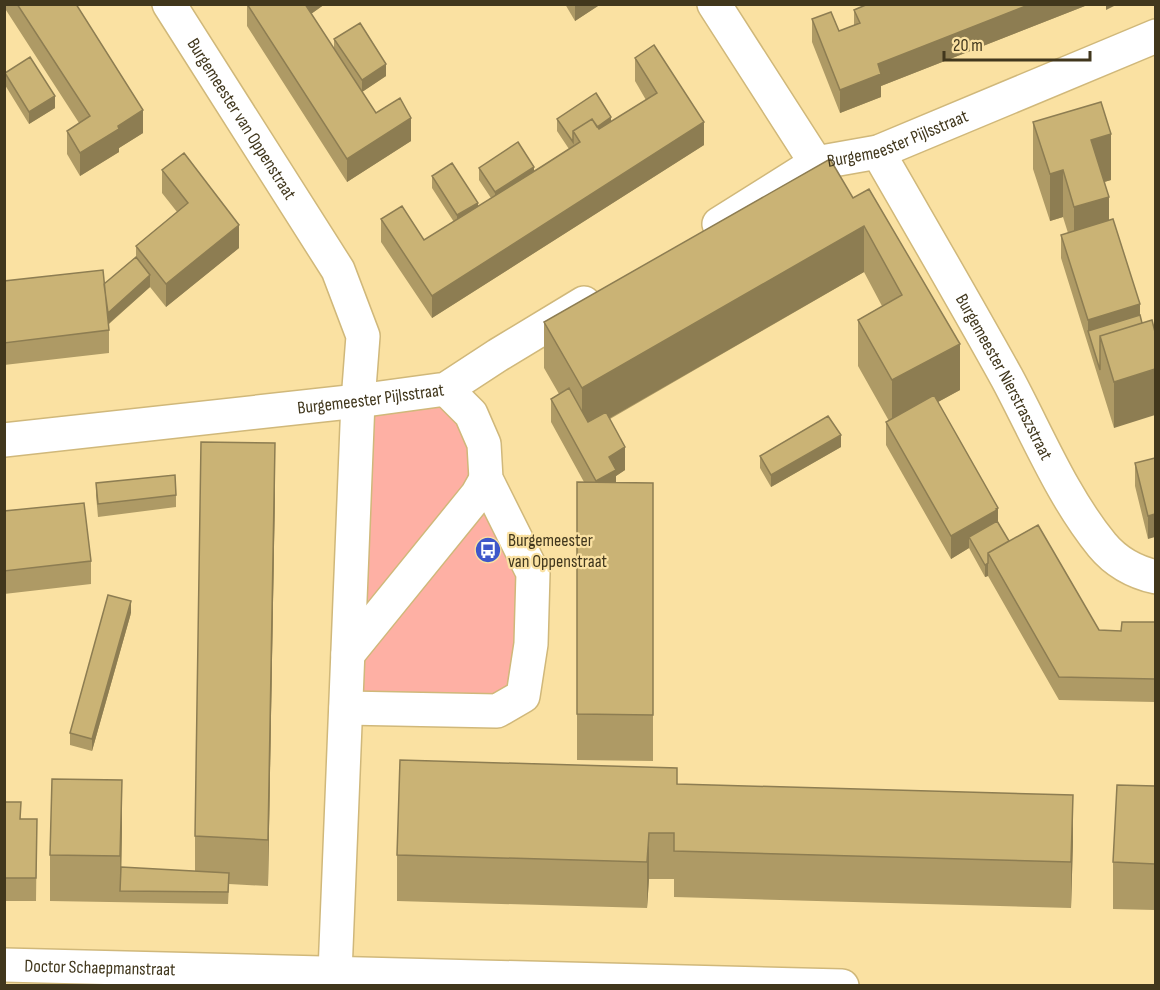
<svg xmlns="http://www.w3.org/2000/svg" width="1160" height="990" viewBox="0 0 1160 990" font-family="'Sofia Sans Condensed',sans-serif">
<style>
.green{fill:#feb0a4}
.lines{fill:none;stroke-linecap:round;stroke-linejoin:round}
.street-casing{stroke:#d0b87a;stroke-width:36}
.street{stroke:#fff;stroke-width:33}
.wall{fill:#ae9a65}
.shaded-wall{fill:#8d7d52}
.building{fill:#cab375;stroke:#8d7d52;stroke-width:1.5}
.labels{text-anchor:middle;dominant-baseline:central;stroke-width:4.5;stroke-linejoin:round;paint-order:stroke}
.street-label{font-size:18px;fill:#41371d;stroke:#fae1a2}
.poi-label{font-size:18px;fill:#41371d;stroke:#fae1a2;text-anchor:start}
</style>
<rect width="100%" height="100%" fill="#fae1a2"/>
<path class="green" d="M440,403L467,427L521,579L512,689L485,701L358,698L365,409Z"/>
<g class="lines">
<g class="street-casing">
<g id="street">
<path id="s1" d="M169,4L338,270L363,336L358,401L335,973"/>
<path d="M714,4L816,163"/>
<path id="s2" d="M878,152C921,227 965,302 1007,378C1037,434 1062,496 1102,545C1116,562 1134,572 1156,577"/>
<path id="s3" d="M719,224L816,163L878,152L1156,36"/>
<path id="s4" d="M4,440L358,401L446,389L498,355L584,303"/>
<path d="M348,654L477,495L486,479"/>
<path d="M346,708L497,711L523,696L531,644L533,573L486,479L484,444L471,414L446,389"/>
<path id="s5" d="M4,965L842,986"/>
</g>
</g>
<use href="#street" class="street"/>
</g>
<path class="wall" d="M4,4H76L143,133L119,148V152L80,176L67,154V131L79,123L4,7Z
M247,4H325L311,14L334,49V39L386,76L362,92L376,113L411,141L347,182L247,26Z
M565,4H601L575,21Z
M868,4H1090L881,86V97L840,113L812,42V19L839,31L854,25V10Z
M635,58L704,145L432,318L381,242V219L424,240L454,222L432,188V176L478,207L491,198L479,180V168L534,171L569,149L557,131V119L611,122L646,100L635,81Z
M5,73L55,108L29,124L5,85Z
M1033,122L1111,180L1104,182L1109,220L1140,304L1114,428L1061,258V235L1068,233L1063,217L1050,221L1033,169Z
M830,159L960,390L938,402L998,523L1009,541L1099,630L1121,631L1155,622V702L1059,700L988,576L985,577L969,548L951,559L886,445V422L889,421L858,366V320L882,306L864,272L610,419L625,470L616,476V483H653V761L577,760V482H584L551,422V399L559,394L544,368V322Z
M162,170L239,248L166,307L150,287L109,324V353L4,365V281L104,284L136,257V246L177,212L162,193Z
M841,447L771,487L760,468V456Z
M1155,458L1148,539L1135,486V463Z
M96,483L176,495V507L98,517L96,495Z
M275,490L268,886L229,884L228,904L50,901V855L122,827L121,868L195,871V836Z
M4,511L91,561V584L4,594Z
M131,613L92,751L70,745V733Z
M677,784L1073,841L1071,908L674,897V879H649L647,908L397,901V855Z
M1155,786V910L1113,909V862Z
M4,802L21,819H37L36,901H4Z"/>
<path class="shaded-wall" d="M301,4H325L301,21Z
M575,4H601L575,21Z
M1031,4H1090L881,86V97L840,113V90L878,64Z
M1106,4H1118L1106,10Z
M386,64V76L362,92V80Z
M55,96V108L29,124V112Z
M143,110V133L119,148V152L80,176V153L118,126Z
M611,117V130L580,142L578,139Z
M411,118V141L347,182V159Z
M704,122V145L432,318V296Z
M1111,134V180L1091,186V140Z
M534,167V179L495,204V192Z
M1063,170V217L1050,221V174Z
M1109,197V243L1074,254V207Z
M478,203V215L457,228V215Z
M239,225V248L166,307V284Z
M864,226V272L582,434V388Z
M150,275V287L106,326V314Z
M1140,304V327L1088,331V320Z
M960,344V390L892,427V380Z
M1155,369V415L1114,428V382Z
M841,435V447L771,487V475Z
M275,443V490L268,886V840Z
M625,447V470L616,476V493L596,504V481L609,457Z
M998,508V531L969,537V548L951,559V536Z
M1155,514V537L1148,539V516Z
M988,563V576L985,577V565Z
M131,601V613L92,751V739Z
M122,780V827L121,891L120,856Z
M1073,795V841L1071,908V862Z
M649,833V879L647,908V862Z"/>
<path class="building" d="M17,4H76L143,110L118,126L119,129L80,153L67,131L90,116Z
M247,4H305L376,113L400,98L411,118L347,159Z
M868,4H1031L878,64L881,74L840,90L812,19L831,12L839,31L860,23L854,10Z
M360,23L386,64L362,80L334,39Z
M654,45L704,122L432,296L381,219L402,206L424,240L541,167L580,142L573,131L592,119L599,129L657,93L635,58Z
M30,57L55,96L29,112L5,73Z
M596,93L611,117L597,127L592,119L573,131V142L557,119Z
M1101,102L1111,134L1091,140L1109,197L1074,207L1063,170L1050,174L1033,122Z
M518,142L534,167L495,192L479,168Z
M184,153L239,225L166,284L136,246L188,203L162,170Z
M830,159L853,198L869,189L960,344L892,380L858,320L902,295L864,226L582,388L544,322Z
M452,163L478,203L457,215L432,176Z
M1113,219L1140,304L1088,320L1061,235Z
M136,257L150,275L108,313L104,284Z
M103,270L109,330L4,343V281Z
M1140,315L1142,323L1100,336V370L1088,331Z
M1152,320L1155,332V369L1114,382L1100,336Z
M569,388L588,422L606,412L625,447L609,457L616,470L596,481L551,399Z
M934,395L998,508L996,509L997,510L951,536L886,422Z
M828,416L841,435L771,475L760,456Z
M201,442L275,443L268,840L195,836Z
M1155,458V514L1148,516L1135,463Z
M175,475L176,495L98,504L96,483Z
M577,482L653,483V715L577,714Z
M84,503L91,561L4,571V511Z
M997,521L1009,541L988,553V563L985,565L969,537Z
M1038,525L1099,630L1121,631L1122,622H1155V679L1059,677L988,553Z
M108,595L131,601L92,739L70,733Z
M400,760L677,768V784L1073,795L1071,862L674,851V833H649L647,862L397,855Z
M52,779L122,780L120,856L50,855Z
M1117,785L1155,786V864L1113,862Z
M4,802H21L20,819H37L36,878H4Z
M121,867L229,873L228,892L120,891Z"/>
<defs>
<g id="bus-disc" transform="scale(1.35)"><circle r="9.5" fill="#3e57ca" stroke="#fae1a2"/><path d="M-5-6H5V4H4V6H2V4H-2V6H-4V4H-5ZM-3.5-4V0h7V-4ZM-3.5 1.2v1.5H-2V1.2ZM2 1.2v1.5H3.5V1.2Z" fill="#fff"/></g>
</defs>
<g fill-rule="evenodd">
<use href="#bus-disc" x="488" y="550"/>
</g>
<g class="labels">
<g class="street-label">
<text stroke="none"><textPath href="#s1" startOffset="136">Burgemeester van Oppenstraat</textPath></text>
<text stroke="none"><textPath href="#s3" startOffset="200">Burgemeester Pijlsstraat</textPath></text>
<text stroke="none"><textPath href="#s2" startOffset="258">Burgemeester Nierstraszstraat</textPath></text>
<text stroke="none"><textPath href="#s4" startOffset="369">Burgemeester Pijlsstraat</textPath></text>
<text stroke="none"><textPath href="#s5" startOffset="96">Doctor Schaepmanstraat</textPath></text>
</g>
<g class="poi-label">
<text x="508" y="540">Burgemeester<tspan x="508" dy="21">van Oppenstraat</tspan></text>
</g>
</g>
<rect width="1160" height="990" fill="none" stroke="#41371d" stroke-width="12"/>
<path d="M944 51v9h146v-9" fill="none" stroke="#41371d" stroke-width="3"/>
<text x="953" y="51" font-size="18" fill="#41371d" stroke="#fae1a2" stroke-width="4.5" paint-order="stroke">20 m</text>
</svg>
